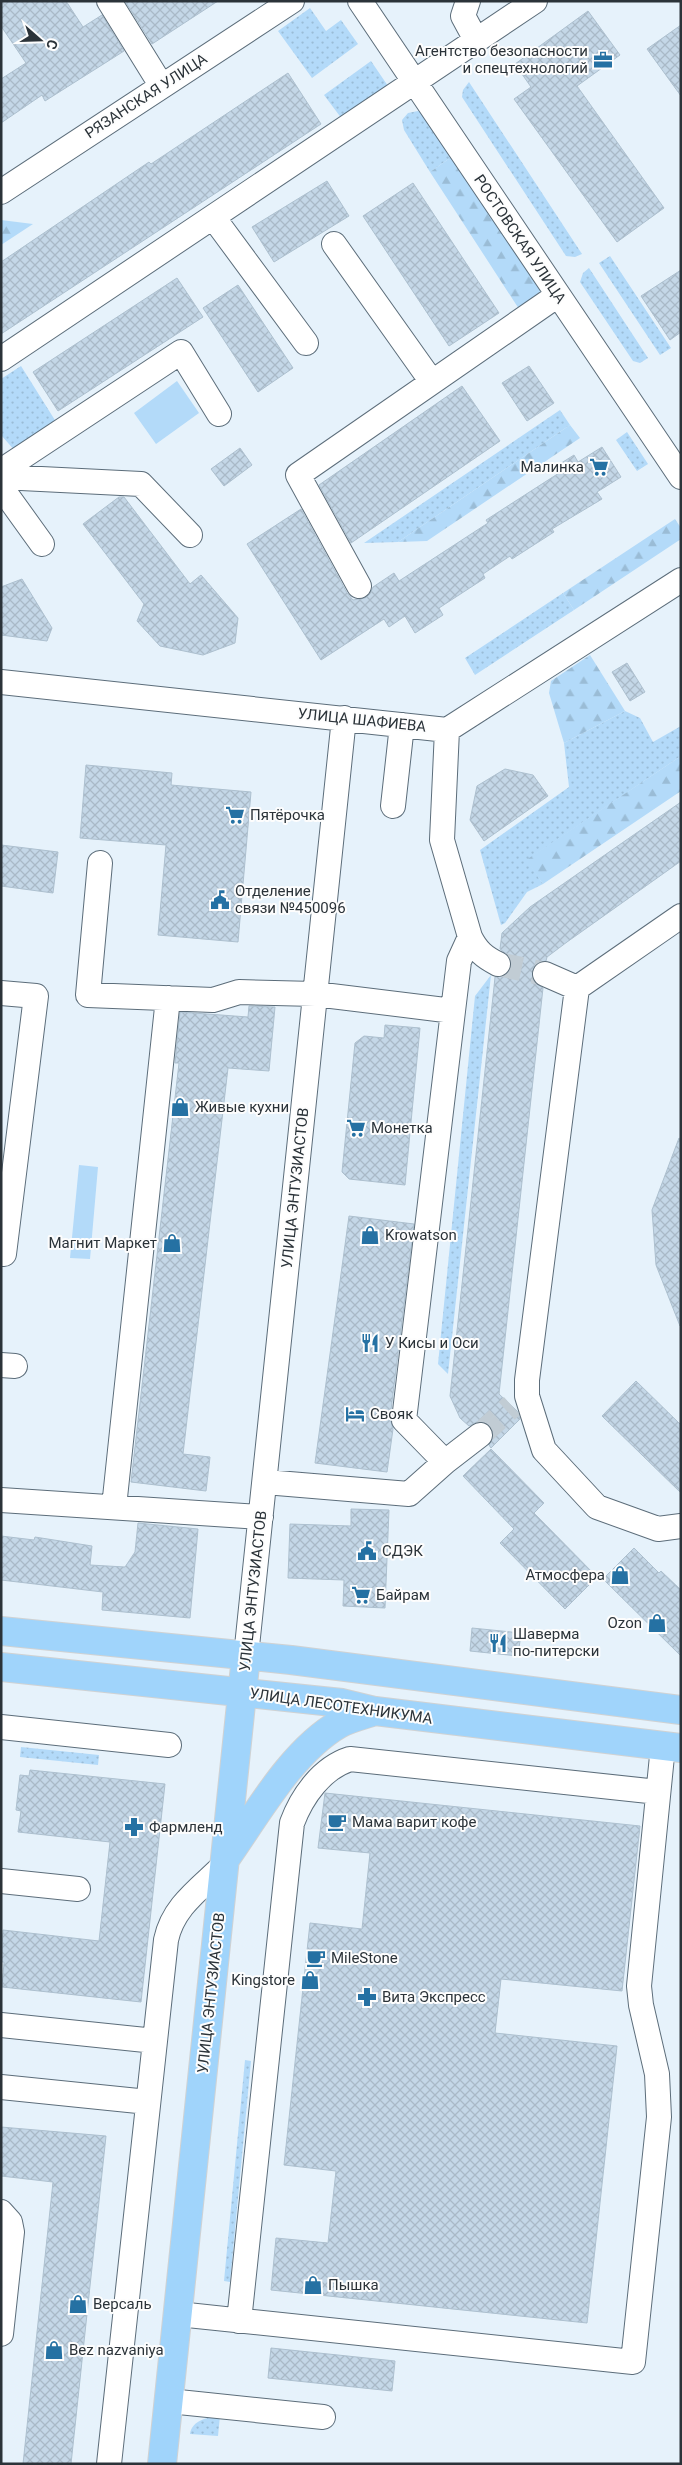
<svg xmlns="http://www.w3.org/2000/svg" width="682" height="2465" viewBox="0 0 682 2465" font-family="Roboto,sans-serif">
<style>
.grass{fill:url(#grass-dots)}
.forest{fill:url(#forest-firs)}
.green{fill:#b3daf9}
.building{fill:url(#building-cross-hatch);stroke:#adc0cf}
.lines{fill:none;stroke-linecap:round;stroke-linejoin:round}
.minor-tunnel{stroke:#c1ccd4;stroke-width:24;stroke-dasharray:24 12;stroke-linecap:butt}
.minor-casing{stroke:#5c6d7a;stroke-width:26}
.major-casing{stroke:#d0d2d3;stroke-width:30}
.minor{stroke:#fff;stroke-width:24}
.major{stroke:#a0d4fb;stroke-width:28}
.labels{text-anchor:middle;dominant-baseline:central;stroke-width:4;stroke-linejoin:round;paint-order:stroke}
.poi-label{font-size:15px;fill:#2b3339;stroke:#fdfdfd;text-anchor:start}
.street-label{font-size:15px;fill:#2b3339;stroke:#fdfdfd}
</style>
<defs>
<pattern id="grass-dots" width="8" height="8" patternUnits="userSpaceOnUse" patternTransform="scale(1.25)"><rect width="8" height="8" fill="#b3daf9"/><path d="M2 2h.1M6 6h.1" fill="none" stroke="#9abcd6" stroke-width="1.8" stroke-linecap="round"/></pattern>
<pattern id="forest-firs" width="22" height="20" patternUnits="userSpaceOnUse" patternTransform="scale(1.25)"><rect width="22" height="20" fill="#b3daf9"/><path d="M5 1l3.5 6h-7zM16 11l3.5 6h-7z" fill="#9abcd6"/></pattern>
<pattern id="building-cross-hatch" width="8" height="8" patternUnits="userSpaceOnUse" patternTransform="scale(1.25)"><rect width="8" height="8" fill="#c4d7e7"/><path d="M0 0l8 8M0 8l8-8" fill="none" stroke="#a9b9c7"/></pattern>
</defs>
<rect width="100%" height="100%" fill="#e6f2fb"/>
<path class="grass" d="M310,8L326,31L341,20L358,44L312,78L278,31Z
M371,61L388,86L342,119L324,95Z
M469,82L582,254L575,257L566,256L462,97L463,90Z
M418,111L426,115L453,156L430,172L404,130L402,120L408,113Z
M610,256L671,348L660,355L599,263Z
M589,268L648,358L640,363L633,361L580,282L583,273Z
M21,366L58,425L16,452L1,435V379Z
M560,410L570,425L398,542L364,543Z
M627,432L648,464L637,471L616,440Z
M563,593L574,610L475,675L465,658Z
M625,711L640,718L653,742L681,726V756L527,860L543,884L527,892L505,923L501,925L480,850L569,787L564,743Z
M491,975L448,1374L438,1364L475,996Z
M21,1747L99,1755L98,1765L20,1757Z
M245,2060L251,2061L230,2282L224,2281Z
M220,2416L218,2436L190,2434C192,2420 208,2417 220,2416Z"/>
<path class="forest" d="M453,156L542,290L519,309L430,172Z
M1,220L33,224L1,245Z
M570,425L580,438L427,541L398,542Z
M675,519L681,528V539L574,610L563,593Z
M590,655L625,711L564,743L549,693L551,681Z
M681,756V791L543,884L526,860Z"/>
<path class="green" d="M177,381L199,413L156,444L134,413Z
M79,1165L98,1167L90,1259L70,1258Z"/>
<path class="building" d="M1,1H66L83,27L102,15L124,51L45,101L42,95L1,123V79L26,63L1,26Z
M125,1H218L152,44Z
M588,11L620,55L577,86L664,208L617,242L514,99L531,87L515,64Z
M681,25V96L647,49Z
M288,73L321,124L1,334V262L149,162L151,164Z
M327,181L349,216L274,262L252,227Z
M413,183L499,313L449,346L363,216Z
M681,270V332L670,340L641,296Z
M177,278L203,317L58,411L33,372Z
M238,285L293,368L258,392L203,308Z
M529,366L554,403L527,421L502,383Z
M462,386L500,441L351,543L319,485Z
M602,447L621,477L597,492L602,499L552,529L554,532L512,559L510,556L483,574L485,578L439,608L443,615L415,633L405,616L389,627L384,619L321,660L247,544L301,509L347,593L353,600L365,598L370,594L373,587L394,573L399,581L488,523L486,520L559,473L555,467L574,455L578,462Z
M240,448L252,465L224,486L211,469Z
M119,497H124L190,584L201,575L238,618L235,643L203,655L160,646L137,621L144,604L83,524Z
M22,579L52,628L47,641L1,635V587Z
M627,663L645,692L630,701L612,672Z
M86,765L172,773L171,785L251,792L238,942L158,935L166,845L80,838Z
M505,769L533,775L548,796L484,841L470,820L477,786Z
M681,802V861L567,942L547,957L546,961L537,963L532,969L534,982L543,988L499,1394L517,1411L520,1419L491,1448L489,1445L494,1434L491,1426L479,1421L469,1426L460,1418L450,1396L494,987L495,977L506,975L512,964L509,956L500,949L502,933L530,907Z
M1,845L58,852L53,893L1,886Z
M249,1006L275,1007L269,1071L228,1068L183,1454L210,1457L206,1491L131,1482L179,1063H175L180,1012L248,1017Z
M385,1025L420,1028L405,1185L349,1179L342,1172L355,1043L364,1036L384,1038Z
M679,1138L681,1139L680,1326L656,1265L652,1210Z
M349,1216L414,1224L390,1418L393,1429L387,1472L315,1463Z
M636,1381L681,1425V1493L602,1416Z
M491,1449L544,1503L534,1513L597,1577L565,1609L500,1543L514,1529L463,1476Z
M351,1509L389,1510L385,1608L343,1606L344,1580L288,1578L290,1524L351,1526Z
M138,1523L198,1529L190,1618L102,1610L103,1592L1,1580V1536L34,1540L35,1537L92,1546L90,1565L125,1567L135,1552Z
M634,1548L659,1573L661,1571L681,1590V1656L603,1579Z
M472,1628L521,1633L518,1656L470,1651Z
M30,1770L165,1784L141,2002L2,1987L4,1962H1L3,1930L99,1941L110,1842L18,1832L21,1811L16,1810L20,1775L29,1776Z
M325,1793L640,1826L622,1991L501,1979L495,2033L617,2046L587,2323L271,2290L276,2238L328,2243L336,2171L284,2165L310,1923L362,1929L370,1853L318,1848Z
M1,2127L106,2136L71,2464H23L53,2182L1,2176Z
M271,2348L395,2361L392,2391L268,2378Z"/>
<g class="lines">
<path class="minor-tunnel" d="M498,964L545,974
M480,1435L512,1406"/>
<g class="minor-casing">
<path id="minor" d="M109,1L161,85
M360,1L681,477
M468,1L463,16L476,40
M1,192L292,1
M213,217L306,343
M334,244L432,382
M1,359L535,1
M1,471L181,352L219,414
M1,477L141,484L190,535
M1,487L42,544
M359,586L298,475L558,295
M1,682L447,730L681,580
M447,730L442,840L470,937C477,951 484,957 498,964
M393,806L402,725
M100,863L88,995L213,1000L239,992L315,994L453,1011L459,961L470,937
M681,916L577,988L527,1380V1396L544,1450L597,1507L658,1529L681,1526
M545,974L577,988
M1,993L36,996L4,1254L1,1253
M1,1365L15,1366
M445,1462L404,1420L453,1011
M265,1482L409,1494L445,1462L480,1435
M1,1500L261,1517
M114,1507L168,998
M246,1656L344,718
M1,1727L169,1745
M1,1881L78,1889
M1,2025L155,2041
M1,2087L148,2102
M1,2212L10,2222L12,2232L1,2334
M178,2314L633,2362L659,2117L657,2074L641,2005L639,1986L663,1746
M239,2321L292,1823C302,1796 322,1768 350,1759L658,1792
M169,2401L323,2417
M109,2464L166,1940C173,1906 201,1888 224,1865"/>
</g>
<g class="major-casing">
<path id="major" d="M1,1631L291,1660L681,1710
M1,1667L342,1703L375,1711L681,1748
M226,1858C257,1814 292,1751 339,1724C350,1718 364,1715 375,1711
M162,2464L246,1656"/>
</g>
<use href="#minor" class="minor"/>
<use href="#major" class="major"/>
</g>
<defs>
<g id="office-bare" transform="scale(1.5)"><path d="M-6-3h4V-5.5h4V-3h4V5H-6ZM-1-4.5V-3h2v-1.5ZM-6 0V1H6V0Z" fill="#2571a3" stroke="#fdfdfd" stroke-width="2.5" paint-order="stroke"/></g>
<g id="supermarket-bare" transform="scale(1.5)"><path d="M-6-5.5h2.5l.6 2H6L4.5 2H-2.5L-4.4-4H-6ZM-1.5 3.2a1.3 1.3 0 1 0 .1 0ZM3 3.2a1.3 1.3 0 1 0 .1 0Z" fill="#2571a3" stroke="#fdfdfd" stroke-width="2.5" paint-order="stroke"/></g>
<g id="civic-bare" transform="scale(1.5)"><path d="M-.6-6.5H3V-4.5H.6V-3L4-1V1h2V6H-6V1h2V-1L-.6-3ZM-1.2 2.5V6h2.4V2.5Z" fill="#2571a3" stroke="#fdfdfd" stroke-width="2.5" paint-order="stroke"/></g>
<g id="shop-bare" transform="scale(1.5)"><path d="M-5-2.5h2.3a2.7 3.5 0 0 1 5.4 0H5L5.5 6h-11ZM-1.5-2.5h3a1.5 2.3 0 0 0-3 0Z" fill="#2571a3" stroke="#fdfdfd" stroke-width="2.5" paint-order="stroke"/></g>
<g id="restaurant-bare" transform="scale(1.5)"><path d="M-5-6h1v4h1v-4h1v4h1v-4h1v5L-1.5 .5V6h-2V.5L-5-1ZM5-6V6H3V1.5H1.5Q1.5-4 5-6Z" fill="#2571a3" stroke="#fdfdfd" stroke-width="2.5" paint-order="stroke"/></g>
<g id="hotel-bare" transform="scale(1.5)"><path d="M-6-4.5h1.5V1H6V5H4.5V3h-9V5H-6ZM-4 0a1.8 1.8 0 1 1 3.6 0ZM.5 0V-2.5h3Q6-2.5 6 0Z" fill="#2571a3" stroke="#fdfdfd" stroke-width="2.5" paint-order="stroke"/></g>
<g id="cafe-bare" transform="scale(1.5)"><path d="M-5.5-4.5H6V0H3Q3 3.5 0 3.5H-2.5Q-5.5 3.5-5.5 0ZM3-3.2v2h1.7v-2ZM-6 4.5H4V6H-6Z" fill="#2571a3" stroke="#fdfdfd" stroke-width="2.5" paint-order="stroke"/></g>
<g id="pharmacy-bare" transform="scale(1.5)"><path d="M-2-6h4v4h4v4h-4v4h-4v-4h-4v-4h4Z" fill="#2571a3" stroke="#fdfdfd" stroke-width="2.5" paint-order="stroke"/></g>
</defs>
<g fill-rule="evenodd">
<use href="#office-bare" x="603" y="60"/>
<use href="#supermarket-bare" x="599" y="467"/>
<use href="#supermarket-bare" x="235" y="815"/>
<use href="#civic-bare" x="220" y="900"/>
<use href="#shop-bare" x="180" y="1107"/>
<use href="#supermarket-bare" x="356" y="1128"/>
<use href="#shop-bare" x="370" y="1235"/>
<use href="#shop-bare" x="172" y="1243"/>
<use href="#restaurant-bare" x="370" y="1343"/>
<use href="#hotel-bare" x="355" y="1414"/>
<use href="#civic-bare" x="367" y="1551"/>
<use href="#shop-bare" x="620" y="1575"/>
<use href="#supermarket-bare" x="361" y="1595"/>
<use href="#shop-bare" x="657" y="1623"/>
<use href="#restaurant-bare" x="498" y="1643"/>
<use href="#cafe-bare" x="337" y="1822"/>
<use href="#pharmacy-bare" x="134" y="1827"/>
<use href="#cafe-bare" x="316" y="1958"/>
<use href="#shop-bare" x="310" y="1980"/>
<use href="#pharmacy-bare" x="367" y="1997"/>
<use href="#shop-bare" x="313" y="2285"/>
<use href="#shop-bare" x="78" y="2304"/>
<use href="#shop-bare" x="54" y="2350"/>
</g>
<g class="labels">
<g class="poi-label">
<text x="588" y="51" text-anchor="end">Агентство безопасности<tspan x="588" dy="17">и спецтехнологий</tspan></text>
<text x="584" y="467" text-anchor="end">Малинка</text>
<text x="250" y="815">Пятёрочка</text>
<text x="235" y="891">Отделение<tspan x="235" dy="17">связи №450096</tspan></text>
<text x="195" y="1107">Живые кухни</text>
<text x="371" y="1128">Монетка</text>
<text x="385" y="1235">Krowatson</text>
<text x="157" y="1243" text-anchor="end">Магнит Маркет</text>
<text x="385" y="1343">У Кисы и Оси</text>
<text x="370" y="1414">Свояк</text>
<text x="382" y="1551">СДЭК</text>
<text x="605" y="1575" text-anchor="end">Атмосфера</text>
<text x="376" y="1595">Байрам</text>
<text x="642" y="1623" text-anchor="end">Ozon</text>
<text x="513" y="1634">Шаверма<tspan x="513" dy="17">по-питерски</tspan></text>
<text x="352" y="1822">Мама варит кофе</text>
<text x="149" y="1827">Фармленд</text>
<text x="331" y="1958">MileStone</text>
<text x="295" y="1980" text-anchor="end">Kingstore</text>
<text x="382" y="1997">Вита Экспресс</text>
<text x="328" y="2285">Пышка</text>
<text x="93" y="2304">Версаль</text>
<text x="69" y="2350">Bez nazvaniya</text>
</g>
<g class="street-label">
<text transform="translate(146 96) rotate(-33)">РЯЗАНСКАЯ УЛИЦА</text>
<text transform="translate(520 239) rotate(56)">РОСТОВСКАЯ УЛИЦА</text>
<text transform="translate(362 720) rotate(6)">УЛИЦА ШАФИЕВА</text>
<text transform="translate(295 1188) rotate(-84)">УЛИЦА ЭНТУЗИАСТОВ</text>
<text transform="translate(253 1591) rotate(-84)">УЛИЦА ЭНТУЗИАСТОВ</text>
<text transform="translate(341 1706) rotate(8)">УЛИЦА ЛЕСОТЕХНИКУМА</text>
<text transform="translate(211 1993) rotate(-84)">УЛИЦА ЭНТУЗИАСТОВ</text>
</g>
</g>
<rect width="682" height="2465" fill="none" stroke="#2b3339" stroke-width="5"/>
<g transform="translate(40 40) rotate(110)" stroke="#fdfdfd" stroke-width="4" paint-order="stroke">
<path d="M0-4L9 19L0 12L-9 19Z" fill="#2b3339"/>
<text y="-8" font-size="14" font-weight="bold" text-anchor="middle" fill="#2b3339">С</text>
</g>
</svg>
